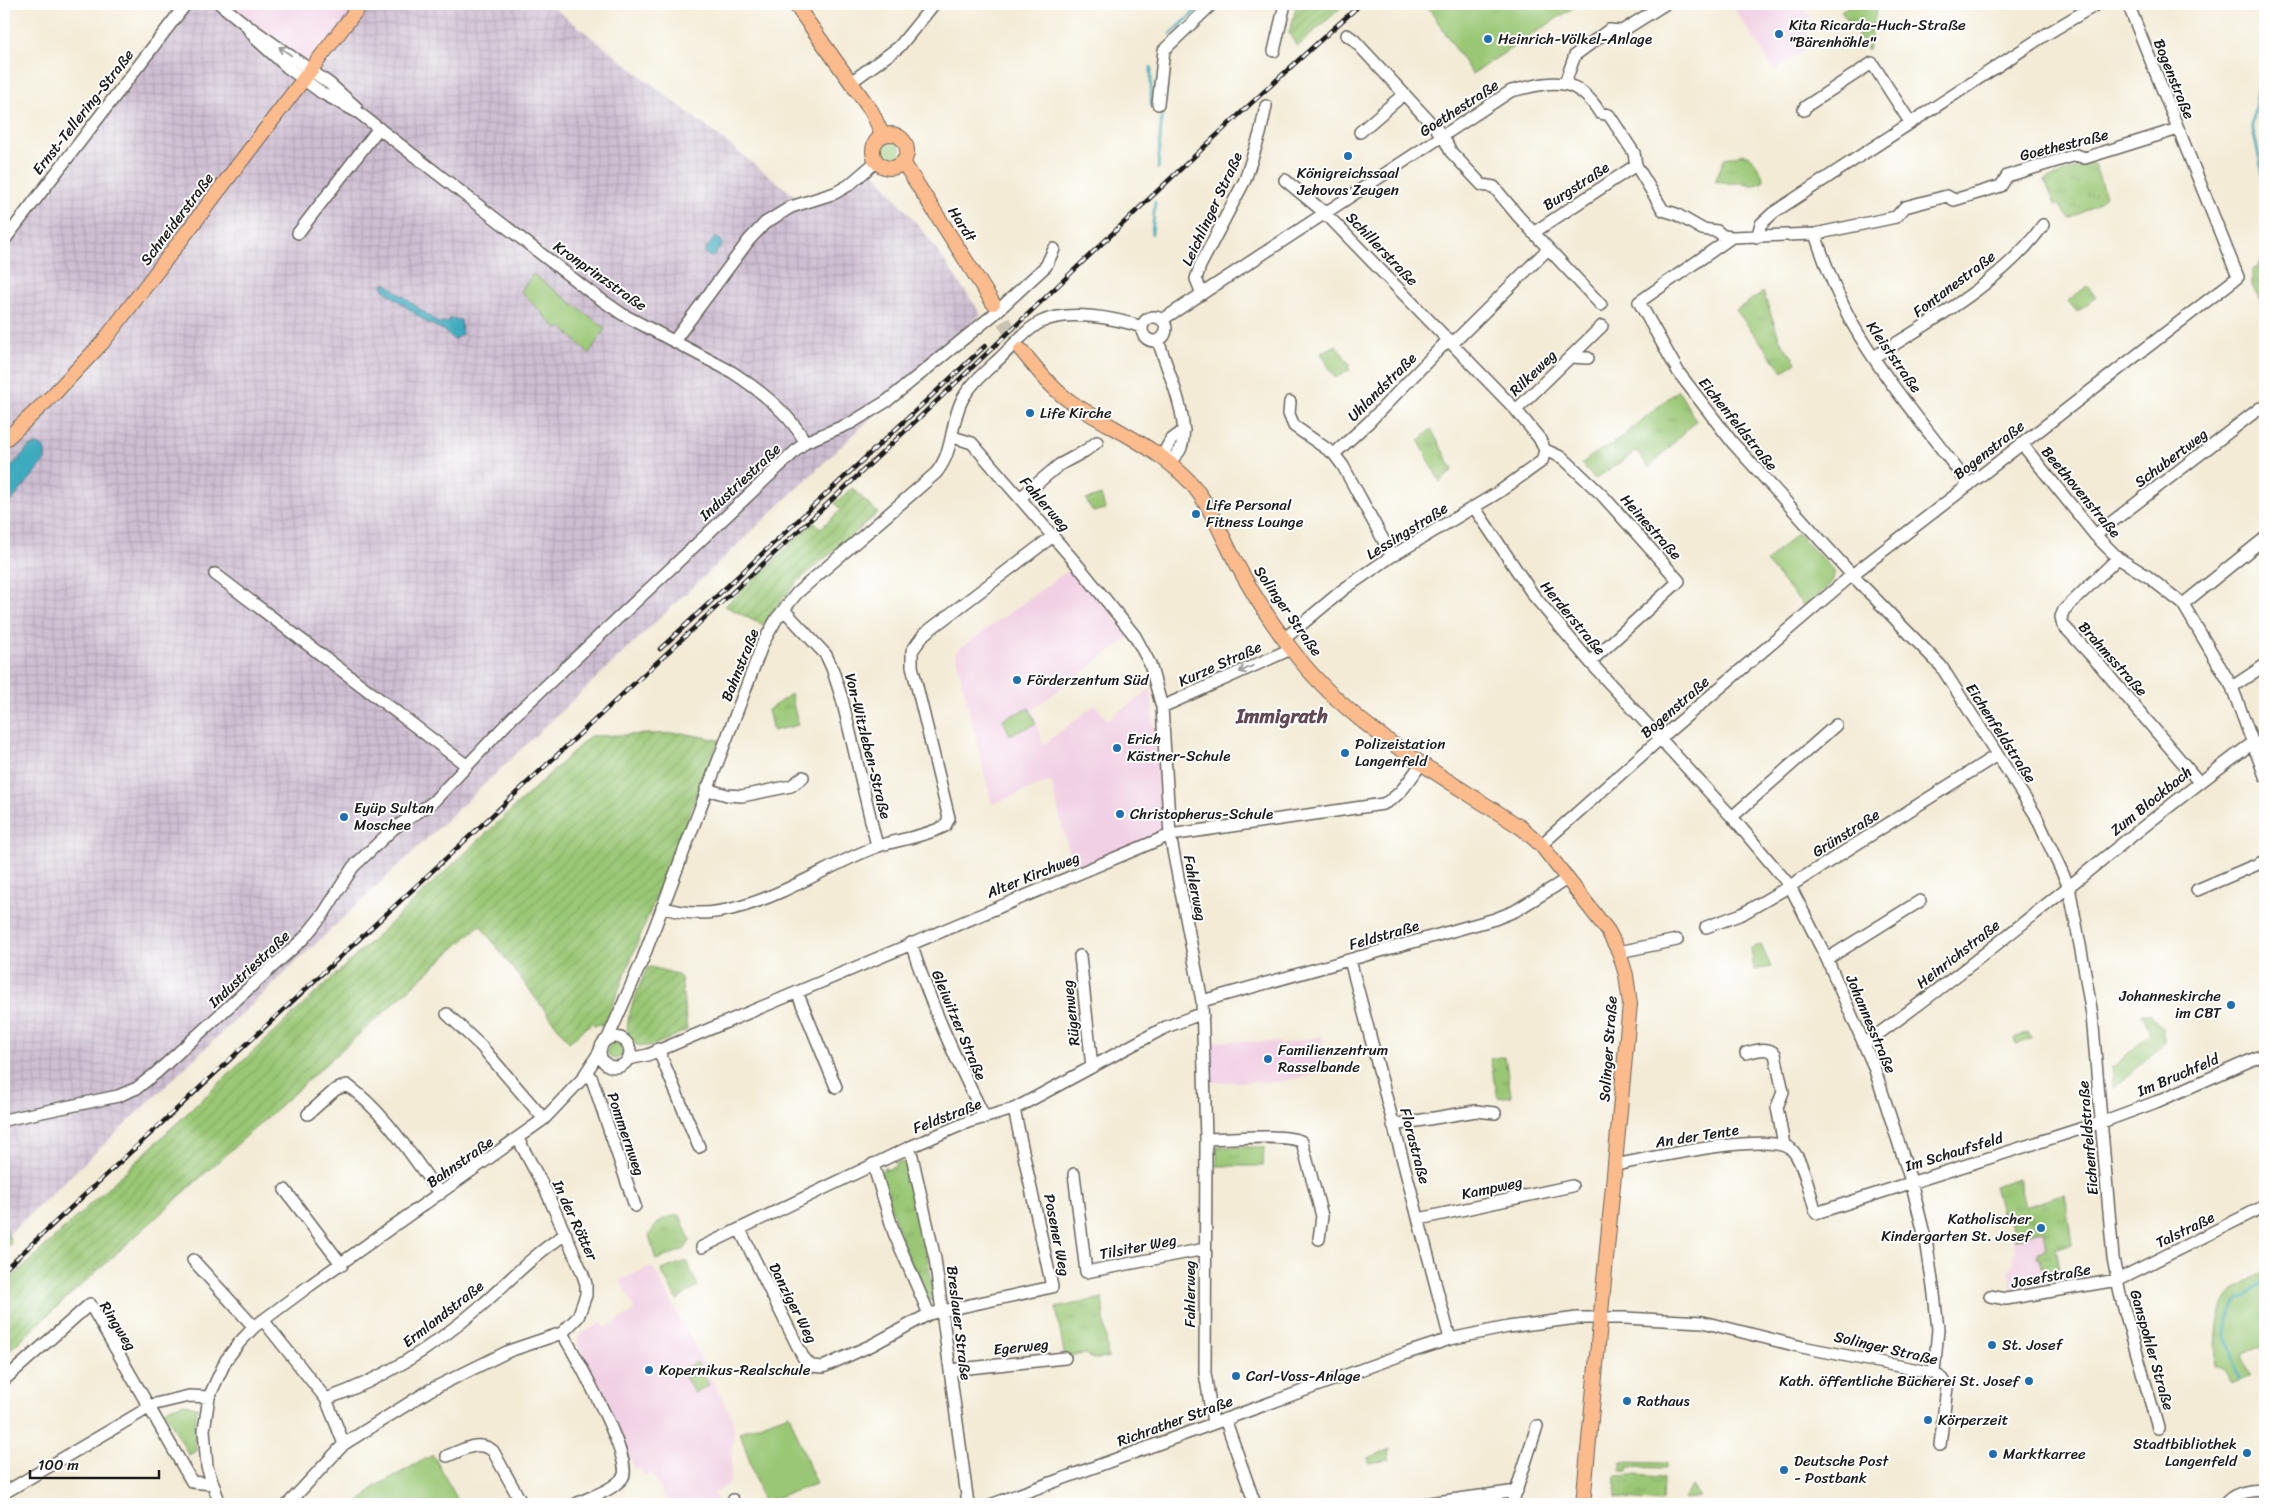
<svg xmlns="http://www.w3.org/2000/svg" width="2269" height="1508" viewBox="0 0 2269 1508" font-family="Sriracha,sans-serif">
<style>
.built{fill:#f1d0e4}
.industrial{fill:url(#industrial-grid)}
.grass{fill:#9ac775;stroke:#5b7248}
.park{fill:url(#park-tufts);stroke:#5b7248}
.garden{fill:url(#garden-furrows);stroke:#5b7248}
.water{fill:#3eaabe;stroke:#2d636d}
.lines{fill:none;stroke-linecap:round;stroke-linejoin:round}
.stream{stroke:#3eaabe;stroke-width:2.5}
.major-tunnel{stroke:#c8c2b0;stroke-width:14;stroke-dasharray:14 7;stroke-linecap:butt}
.minor-casing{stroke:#67645d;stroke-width:14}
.major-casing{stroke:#67645d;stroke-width:16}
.minor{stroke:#fff;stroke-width:11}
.major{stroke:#fbbb8c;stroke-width:14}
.rail-casing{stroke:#1c1c1c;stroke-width:4.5}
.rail{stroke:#fff;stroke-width:2.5;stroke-dasharray:8;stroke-linecap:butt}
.oneway{stroke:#999}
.poi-dot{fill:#1f6fb2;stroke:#fff;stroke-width:2}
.labels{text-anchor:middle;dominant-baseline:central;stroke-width:4;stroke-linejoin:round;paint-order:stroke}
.poi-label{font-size:15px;fill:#1c1c1c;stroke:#fff;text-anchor:start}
.street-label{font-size:15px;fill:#1c1c1c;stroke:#fff}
.district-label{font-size:20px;font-weight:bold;fill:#614a56;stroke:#fff}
</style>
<defs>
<pattern id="industrial-grid" width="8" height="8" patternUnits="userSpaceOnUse" patternTransform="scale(1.25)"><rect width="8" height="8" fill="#cebed1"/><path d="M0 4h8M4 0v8" fill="none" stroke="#b0a3b3"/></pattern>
<pattern id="park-tufts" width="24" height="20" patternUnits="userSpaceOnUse" patternTransform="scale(1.25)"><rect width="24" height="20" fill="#9ac775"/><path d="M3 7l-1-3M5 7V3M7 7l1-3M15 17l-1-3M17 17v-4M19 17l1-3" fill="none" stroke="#84aa65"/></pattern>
<pattern id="garden-furrows" width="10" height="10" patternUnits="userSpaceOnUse" patternTransform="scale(1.25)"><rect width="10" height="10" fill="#9ac775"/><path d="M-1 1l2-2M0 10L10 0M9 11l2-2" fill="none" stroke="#84aa65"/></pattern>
</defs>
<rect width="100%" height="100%" fill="#fff"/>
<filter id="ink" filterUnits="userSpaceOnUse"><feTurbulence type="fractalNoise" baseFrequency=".02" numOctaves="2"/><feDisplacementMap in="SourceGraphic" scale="10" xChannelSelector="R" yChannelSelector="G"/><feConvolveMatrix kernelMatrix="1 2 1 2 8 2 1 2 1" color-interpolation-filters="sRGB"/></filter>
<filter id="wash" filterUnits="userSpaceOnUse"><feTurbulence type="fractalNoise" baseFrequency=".0096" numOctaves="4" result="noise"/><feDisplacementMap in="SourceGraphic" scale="20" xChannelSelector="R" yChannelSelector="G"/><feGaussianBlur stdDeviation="1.12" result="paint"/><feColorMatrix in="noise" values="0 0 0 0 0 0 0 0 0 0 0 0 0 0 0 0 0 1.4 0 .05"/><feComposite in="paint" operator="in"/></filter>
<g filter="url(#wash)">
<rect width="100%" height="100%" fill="#f3ebd5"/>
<path class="built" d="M223,4H356L305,72Z
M1744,4H1802L1810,17L1803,51L1775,70L1735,10Z
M1073,567L1130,637L1033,709L1043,745L1095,705L1107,720L1151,689L1162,826L1160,835L1073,868L1051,781L992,804L955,652Z
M1321,1036L1329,1072L1276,1082H1210L1211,1041L1279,1042L1280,1045Z
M2019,1177L2025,1206L2066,1193L2073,1246L2056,1248L2062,1280L2012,1289L2008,1269L2013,1268L2012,1264L2014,1263L2013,1253L2015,1252L2008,1214L2001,1216L1993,1186Z
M649,1267L654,1269L732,1418L734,1426L730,1483L714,1493L718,1501L707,1504H668L652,1473L644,1476L641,1469H635L604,1396L578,1345V1338L580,1334L602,1323L605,1328L631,1314L634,1309L633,1305L620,1280Z"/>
<path class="industrial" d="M178,4H223L305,71L356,4H549L809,207L874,172L927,236L981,314L4,1239V240Z"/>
<path class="grass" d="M1426,4H1579L1472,74Z
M879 152a11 11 0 1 1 22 0a11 11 0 1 1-22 0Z
M533,274L605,328L589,354L562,327L558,330L521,291Z
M1797,533L1834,571C1836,586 1815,597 1804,606L1766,562Z
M1029,708L1036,724L1010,735L1003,719Z
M607 1051a8 8 0 1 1 16 0a8 8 0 1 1-16 0Z
M4,1221L11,1243L4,1250Z
M2265,1272V1345L2242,1355L2250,1376L2231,1384C2229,1375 2226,1364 2215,1365C2217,1344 2215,1313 2229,1295C2237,1286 2255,1278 2265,1272Z
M697,1362L709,1385L694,1393L682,1370Z
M184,1403L197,1408L194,1426L196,1451L189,1455L164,1410Z
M789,1414L816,1484L763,1502L740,1432Z
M1390,1449L1389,1460L1369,1463L1368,1458Z
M433,1455L460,1504H358L374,1487Z
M1621,1462L1666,1463V1468L1628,1467V1471H1621Z
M1692,1486L1700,1497L1685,1499L1684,1498Z"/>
<path class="park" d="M1852,4H1878L1868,50L1841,11Z
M1744,154L1749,155C1754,162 1764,172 1763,182L1752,186C1739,179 1727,187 1715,181L1725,158Z
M2091,163L2095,165L2105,196L2097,204L2070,219L2058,204L2055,205L2045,180Z
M2265,258V308L2252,286V271Z
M2087,286L2096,297L2077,312L2068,301Z
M1763,292L1780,340L1796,362L1783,372L1736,310Z
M1336,345L1350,365L1348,367L1350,370L1335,378L1321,353Z
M1678,390L1696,421L1649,468L1637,451L1595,479L1581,464L1594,454L1617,441Z
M1431,429L1453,470L1440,482L1419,441Z
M1101,495L1105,509L1093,512L1086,500Z
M791,694L798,725L773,731L768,710Z
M1761,945L1771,967L1754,970L1751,948Z
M2140,1014H2150L2162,1028L2165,1043L2114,1087L2111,1082L2113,1076L2112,1066L2116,1065L2150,1033L2144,1017Z
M2028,1032L2031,1039L2016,1044L2014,1037Z
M1505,1056L1511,1096L1498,1098L1490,1059Z
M1217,1147H1264L1263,1166H1217Z
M898,1162L904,1163L908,1167L921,1223L932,1283L933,1301L928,1300L907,1257L880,1173L885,1167L886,1170L896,1166L895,1163Z
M2018,1178L2025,1207L2065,1194L2072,1245L2055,1248L2060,1277L2046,1279L2040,1259L2037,1258V1254L2047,1249L2044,1230L2027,1233L2028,1237L2014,1239L2009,1213L2002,1215L1994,1186Z
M680,1215L690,1241L685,1249L656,1260L649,1236C657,1221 664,1216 680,1215Z
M686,1261L698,1286L677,1300L661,1270Z
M1102,1298L1108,1358L1095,1359L1088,1357L1087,1354L1068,1356L1064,1353L1056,1308Z
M1633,1475L1663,1477L1662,1502L1615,1498L1616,1476Z"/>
<path class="garden" d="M1297,4H1345L1297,47L1289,33Z
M852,488L878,513L797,582L762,625L725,606L813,522L821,528L841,510L835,503Z
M682,733L719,740L604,1026L598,1024L595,1026L592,1023L569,1042L480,925L4,1355V1285L590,736Z
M651,967L677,974L681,978L687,1030C675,1035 660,1045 647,1046C606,1049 641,985 647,968Z"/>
<path class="water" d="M715,237L721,240L722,245L713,257H710L704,252Z
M386,283L438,323L448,322L450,318L461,320L462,334L454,340L443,330L426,322L384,290L382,284Z
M39,444L45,449V461L4,510V475L29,447Z"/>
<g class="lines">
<path class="stream" d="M1171,34L1203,4
M2265,52L2252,125L2265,184
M1151,105V67
M1158,169L1162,113
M1152,234L1155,202
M2239,1379L2225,1334L2227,1320L2234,1304L2238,1299L2249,1296L2265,1279"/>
</g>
</g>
<g filter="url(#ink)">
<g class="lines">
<path class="major-tunnel" d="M993,303L1021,350"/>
<g class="minor-casing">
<path id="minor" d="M220,4L245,24L256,39L287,67L322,93L359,113L589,291L622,314L732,372C758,389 790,413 805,442
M251,28L330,84L356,107
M1347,35L1354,40L1443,136L1451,152L1482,185L1494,187L1518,216L1601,305
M1274,51L1285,4
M851,82L899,47L934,4
M1565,83L1575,55L1609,30L1622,31L1665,4
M1158,104L1164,50L1212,4
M1804,110L1805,107L1872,63L1910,122
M1360,132L1404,94
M1285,180L1325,213L1516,410L1539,438L1545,450L1563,458L1603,496L1679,581L1590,662
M298,233L379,128
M1533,233L1636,165
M1815,234C1825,264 1837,295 1852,323C1884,380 1930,432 1969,485
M4,237L6,238L186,4
M1732,237L1639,302L1679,373L1732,442L1852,575L1941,666L2035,814L2069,887L2083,961L2092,1015L2113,1258L2120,1294L2158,1428
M1757,237L1761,224L1773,213L2045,35L2097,4
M1202,294L1196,279L1200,266L1245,180L1260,134L1266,106
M1142 329a12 12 0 1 1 24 0a12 12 0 1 1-24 0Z
M1162,320L1511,91C1550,82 1575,73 1600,113L1609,115L1634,153L1636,165L1663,210L1676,214L1702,229L1717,231L1723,236L1732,237L1815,234L1896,217L1905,207L1947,196L1954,200L2001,186L2007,176L2076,155L2085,158L2178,129
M1158,340C1166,368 1193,423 1180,450C1178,454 1172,459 1169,462
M674,341L749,240L765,223L791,207L835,193L849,185L877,161
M1453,343L1548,249
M1571,357L1588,358
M1874,357C1930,322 2005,280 2043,225
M1290,402L1289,414L1294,426L1334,454L1343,466L1392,556
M1516,410L1602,326
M953,437L972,443L1075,562L1135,636L1150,664L1162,707L1170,835L1202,1001L1206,1139L1205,1373L1213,1423
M2022,444L2095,535L2118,558L2147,576L2183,604L2232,687L2265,776
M1334,454L1369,422L1449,339
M1162,456L1171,440L1184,430
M1020,498L1059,465L1085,451L1097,442
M1474,507L1534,596L1590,662L1732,817L1790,886L1827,959L1874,1067L1911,1181L1927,1246L1934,1294L1938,1329L1934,1373
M2095,535L2260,408L2265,410
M2118,558L2064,610L2061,617L2063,625L2098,663L2199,782
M215,574L466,765
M2183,604L2265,538
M784,610L826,655L832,668L842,699L877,846
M1284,639L1344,589L1392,556L1499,492L1542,461L1545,450
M2232,687L2265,665
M1162,707L1291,649
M706,789L727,795L742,796L791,786L803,777
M1732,817L1836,725
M1541,845L1661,738L1852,575L2238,277L2128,4
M2197,890L2265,861
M662,907C734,933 813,870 876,847C899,839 924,837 945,826L949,818L912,666V651L924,634L1053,536
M1706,927L1742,914L1790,886L1997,755
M911,943C930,1004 956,1060 985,1118
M1619,952L1677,940
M1080,956L1092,1067
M1827,959L1920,901
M1350,960L1450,1339
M797,992L836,1087
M1202,1001L1495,919L1515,911L1567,879
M447,1014L481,1046L544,1119
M600 1052a15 15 0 1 1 30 0a15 15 0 1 1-30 0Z
M608,1038L642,961L763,643L777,618L797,593L936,473C954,451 950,426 961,402C969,385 985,372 999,359C1012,347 1025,330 1041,322C1068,309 1115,318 1142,327
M1864,1044C1999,949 2121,839 2254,742
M658,1049L699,1147
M1746,1053C1756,1051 1767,1046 1775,1054L1783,1092L1777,1107L1784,1145
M628,1059L648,1055L1170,835L1383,804C1401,796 1410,779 1421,764
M586,1073L592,1079L635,1206
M308,1114L335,1090L347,1085C385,1112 412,1157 440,1194
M4,1120L118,1096L137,1088L156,1073L304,938L324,913L353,867L393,829L433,802L512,718L805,442L851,423L887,401L993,315L1046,266L1054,249
M1393,1125L1476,1111L1495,1113
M1206,1139C1226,1139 1287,1133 1302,1142L1322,1216L1319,1239
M910,1147L935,1259L968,1504
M873,1164L894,1233L929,1314
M1615,1165C1648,1159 1767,1131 1791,1149C1803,1159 1811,1197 1816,1213L2102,1122L2156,1102L2265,1054
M1074,1174L1086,1272L1205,1249
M285,1190L342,1265
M1419,1219L1572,1186
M740,1230L803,1357L811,1366L823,1367L872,1345L929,1314L1052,1287L1014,1109
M702,1247L910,1147L968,1122L1014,1109L1166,1027L1195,1016H1203
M193,1260L254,1327
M1990,1296L2006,1299L2117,1280L2265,1206
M263,1320L326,1399L344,1444
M562,1333C574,1353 634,1460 623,1477C614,1490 590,1497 576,1504
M950,1370L1065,1358
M4,1380L90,1304L192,1482L212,1484
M326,1399C385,1379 435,1346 482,1305C510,1280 534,1254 566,1234
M1225,1419L1255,1504
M447,1456C463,1450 479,1439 493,1451L522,1504
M4,1493L155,1404L189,1396L209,1397
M733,1500L734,1504
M220,1504L207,1467L204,1430L209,1397L226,1360L239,1343L254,1327L309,1286L544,1119L582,1079L600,1051
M288,1504L344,1444L430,1390L509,1351L562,1333L578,1317L586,1295V1284L582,1272L547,1193L518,1139
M993,1504L1404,1354L1450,1339L1508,1327L1577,1318H1624L1703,1322L1802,1347L1934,1373L1943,1379L1947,1387L1940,1445
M1422,1504L1517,1491
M1512,1504L1537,1426
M2225,1504C2234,1492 2251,1490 2265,1490"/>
</g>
<g class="major-casing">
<path id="major" d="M795,4L872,112L883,136
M873 151a17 17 0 1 1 34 0a17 17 0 1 1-34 0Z
M903,162L993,303
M1021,350C1037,369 1053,391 1074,404C1114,430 1157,447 1190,482C1209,503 1220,532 1233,557C1249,588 1268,618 1289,646C1349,728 1441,774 1523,829L1541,845L1608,931L1619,952L1626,975L1630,1004L1583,1504
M4,441L53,395L103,342L361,4"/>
</g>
<use href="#minor" class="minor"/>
<use href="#major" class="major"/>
<g class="rail-casing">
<path id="rail" d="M660,649L985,346
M4,1270C285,1006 569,745 851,482C1021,323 1187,158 1361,4"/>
</g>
<use href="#rail" class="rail"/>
</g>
<defs><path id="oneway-shaft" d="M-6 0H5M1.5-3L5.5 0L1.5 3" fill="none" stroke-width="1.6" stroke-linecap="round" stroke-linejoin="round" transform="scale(1.25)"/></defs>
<g class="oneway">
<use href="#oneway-shaft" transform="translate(285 51) rotate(-145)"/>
<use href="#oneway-shaft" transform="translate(1246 669) rotate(156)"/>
</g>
</g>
<g class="poi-dot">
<circle cx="1779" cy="34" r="5"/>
<circle cx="1488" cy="39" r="5"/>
<circle cx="1348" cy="156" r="5"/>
<circle cx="1030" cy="413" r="5"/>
<circle cx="1196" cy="514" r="5"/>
<circle cx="1017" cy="680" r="5"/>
<circle cx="1117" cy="748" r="5"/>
<circle cx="1345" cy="753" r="5"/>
<circle cx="1120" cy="814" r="5"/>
<circle cx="344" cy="817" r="5"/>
<circle cx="2231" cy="1005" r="5"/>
<circle cx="1268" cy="1059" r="5"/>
<circle cx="2041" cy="1228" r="5"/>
<circle cx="1992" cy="1345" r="5"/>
<circle cx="649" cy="1370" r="5"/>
<circle cx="1236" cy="1376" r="5"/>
<circle cx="2029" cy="1381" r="5"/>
<circle cx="1627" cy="1401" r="5"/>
<circle cx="1928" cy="1420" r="5"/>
<circle cx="2247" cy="1453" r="5"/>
<circle cx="1993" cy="1454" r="5"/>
<circle cx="1784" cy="1470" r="5"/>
</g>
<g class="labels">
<g class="poi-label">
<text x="1789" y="25">Kita Ricarda-Huch-Straße<tspan x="1789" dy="17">"Bärenhöhle"</tspan></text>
<text x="1498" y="39">Heinrich-Völkel-Anlage</text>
<text x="1348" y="173" text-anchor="middle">Königreichssaal<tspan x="1348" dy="17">Jehovas Zeugen</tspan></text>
<text x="1040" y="413">Life Kirche</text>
<text x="1206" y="505">Life Personal<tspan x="1206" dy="17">Fitness Lounge</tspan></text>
<text x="1027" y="680">Förderzentum Süd</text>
<text x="1127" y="739">Erich<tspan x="1127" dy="17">Kästner-Schule</tspan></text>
<text x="1355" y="744">Polizeistation<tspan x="1355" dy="17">Langenfeld</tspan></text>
<text x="354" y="808">Eyüp Sultan<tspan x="354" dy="17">Moschee</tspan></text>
<text x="1130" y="814">Christopherus-Schule</text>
<text x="2221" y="996" text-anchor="end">Johanneskirche<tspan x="2221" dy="17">im CBT</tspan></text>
<text x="1278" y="1050">Familienzentrum<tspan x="1278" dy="17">Rasselbande</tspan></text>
<text x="2031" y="1219" text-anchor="end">Katholischer<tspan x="2031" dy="17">Kindergarten St. Josef</tspan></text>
<text x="2002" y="1345">St. Josef</text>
<text x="659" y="1370">Kopernikus-Realschule</text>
<text x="1246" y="1376">Carl-Voss-Anlage</text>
<text x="2019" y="1381" text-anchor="end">Kath. öffentliche Bücherei St. Josef</text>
<text x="1637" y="1401">Rathaus</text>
<text x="1938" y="1420">Körperzeit</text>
<text x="2237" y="1444" text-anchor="end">Stadtbibliothek<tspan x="2237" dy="17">Langenfeld</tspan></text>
<text x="2003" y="1454">Marktkarree</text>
<text x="1794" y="1461">Deutsche Post<tspan x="1794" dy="17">- Postbank</tspan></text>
</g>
<g class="street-label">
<text transform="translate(2174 79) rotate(68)">Bogenstraße</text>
<text transform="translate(1459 108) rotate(-33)">Goethestraße</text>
<text transform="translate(83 112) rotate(-52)">Ernst-Tellering-Straße</text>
<text transform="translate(2064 145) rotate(-14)">Goethestraße</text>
<text transform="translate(1576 186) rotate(-33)">Burgstraße</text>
<text transform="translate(1212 209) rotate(-65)">Leichlinger Straße</text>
<text transform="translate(177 219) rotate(-53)">Schneiderstraße</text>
<text transform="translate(962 224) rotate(57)">Hardt</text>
<text transform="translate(1382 249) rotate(46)">Schillerstraße</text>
<text transform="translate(600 276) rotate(35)">Kronprinzstraße</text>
<text transform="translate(1954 284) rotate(-37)">Fontanestraße</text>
<text transform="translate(1894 357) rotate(55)">Kleiststraße</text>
<text transform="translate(1533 373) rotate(-44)">Rilkeweg</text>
<text transform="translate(1382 387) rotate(-45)">Uhlandstraße</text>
<text transform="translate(1738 424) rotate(51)">Eichenfeldstraße</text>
<text transform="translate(1989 450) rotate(-38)">Bogenstraße</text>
<text transform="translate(2171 458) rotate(-37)">Schubertweg</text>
<text transform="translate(740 482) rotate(-43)">Industriestraße</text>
<text transform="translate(2081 492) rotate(50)">Beethovenstraße</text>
<text transform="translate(1045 504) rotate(49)">Fahlerweg</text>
<text transform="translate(1651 527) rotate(48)">Heinestraße</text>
<text transform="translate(1407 531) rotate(-32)">Lessingstraße</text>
<text transform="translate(1288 611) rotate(55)">Solinger Straße</text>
<text transform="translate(1573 618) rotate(50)">Herderstraße</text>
<text transform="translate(2113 659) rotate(48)">Brahmsstraße</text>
<text transform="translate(1220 664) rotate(-24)">Kurze Straße</text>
<text transform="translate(740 665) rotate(-68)">Bahnstraße</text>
<text transform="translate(1675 707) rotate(-41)">Bogenstraße</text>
<text transform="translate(2001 733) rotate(57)">Eichenfeldstraße</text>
<text transform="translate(868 746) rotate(76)">Von-Witzleben-Straße</text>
<text transform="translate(2151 801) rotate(-39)">Zum Blockbach</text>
<text transform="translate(1846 833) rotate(-32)">Grünstraße</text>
<text transform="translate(1033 875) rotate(-22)">Alter Kirchweg</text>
<text transform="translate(1195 888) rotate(79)">Fahlerweg</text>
<text transform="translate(1384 935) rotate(-16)">Feldstraße</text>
<text transform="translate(1958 954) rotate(-38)">Heinrichstraße</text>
<text transform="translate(249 969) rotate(-43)">Industriestraße</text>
<text transform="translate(1071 1013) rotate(-96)">Rügenweg</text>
<text transform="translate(1871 1024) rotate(67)">Johannesstraße</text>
<text transform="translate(959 1025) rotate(67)">Gleiwitzer Straße</text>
<text transform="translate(1608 1049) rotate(-86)">Solinger Straße</text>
<text transform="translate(2178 1075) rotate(-23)">Im Bruchfeld</text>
<text transform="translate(947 1116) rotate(-21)">Feldstraße</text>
<text transform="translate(626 1134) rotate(71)">Pommernweg</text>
<text transform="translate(1697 1136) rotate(-9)">An der Tente</text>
<text transform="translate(2088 1138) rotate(-95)">Eichenfeldstraße</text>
<text transform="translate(1415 1146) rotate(75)">Florastraße</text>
<text transform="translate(1954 1152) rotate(-17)">Im Schaufsfeld</text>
<text transform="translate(460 1162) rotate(-35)">Bahnstraße</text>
<text transform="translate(1492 1188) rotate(-12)">Kampweg</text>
<text transform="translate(575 1220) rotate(65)">In der Rötter</text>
<text transform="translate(2185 1230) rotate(-26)">Talstraße</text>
<text transform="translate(1057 1235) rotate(79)">Posener Weg</text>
<text transform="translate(1138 1247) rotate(-11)">Tilsiter Weg</text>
<text transform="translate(2051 1276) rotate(-10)">Josefstraße</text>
<text transform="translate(1190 1294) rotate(-90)">Fahlerweg</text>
<text transform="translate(793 1303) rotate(63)">Danziger Weg</text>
<text transform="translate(443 1314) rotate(-38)">Ermlandstraße</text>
<text transform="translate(959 1323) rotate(83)">Breslauer Straße</text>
<text transform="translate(118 1326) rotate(58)">Ringweg</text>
<text transform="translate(1021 1347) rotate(-6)">Egerweg</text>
<text transform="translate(1886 1348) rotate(13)">Solinger Straße</text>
<text transform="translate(2152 1350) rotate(74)">Ganspohler Straße</text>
<text transform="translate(1175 1421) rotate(-20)">Richrather Straße</text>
</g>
<g class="district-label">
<text x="1282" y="716">Immigrath</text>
</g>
</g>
<rect width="2269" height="1508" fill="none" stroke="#fff" stroke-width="20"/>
<path d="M30 1470v8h129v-8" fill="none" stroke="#1c1c1c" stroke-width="2.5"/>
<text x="38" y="1470" font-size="15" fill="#1c1c1c" stroke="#ffffff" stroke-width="4" paint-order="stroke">100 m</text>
</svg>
